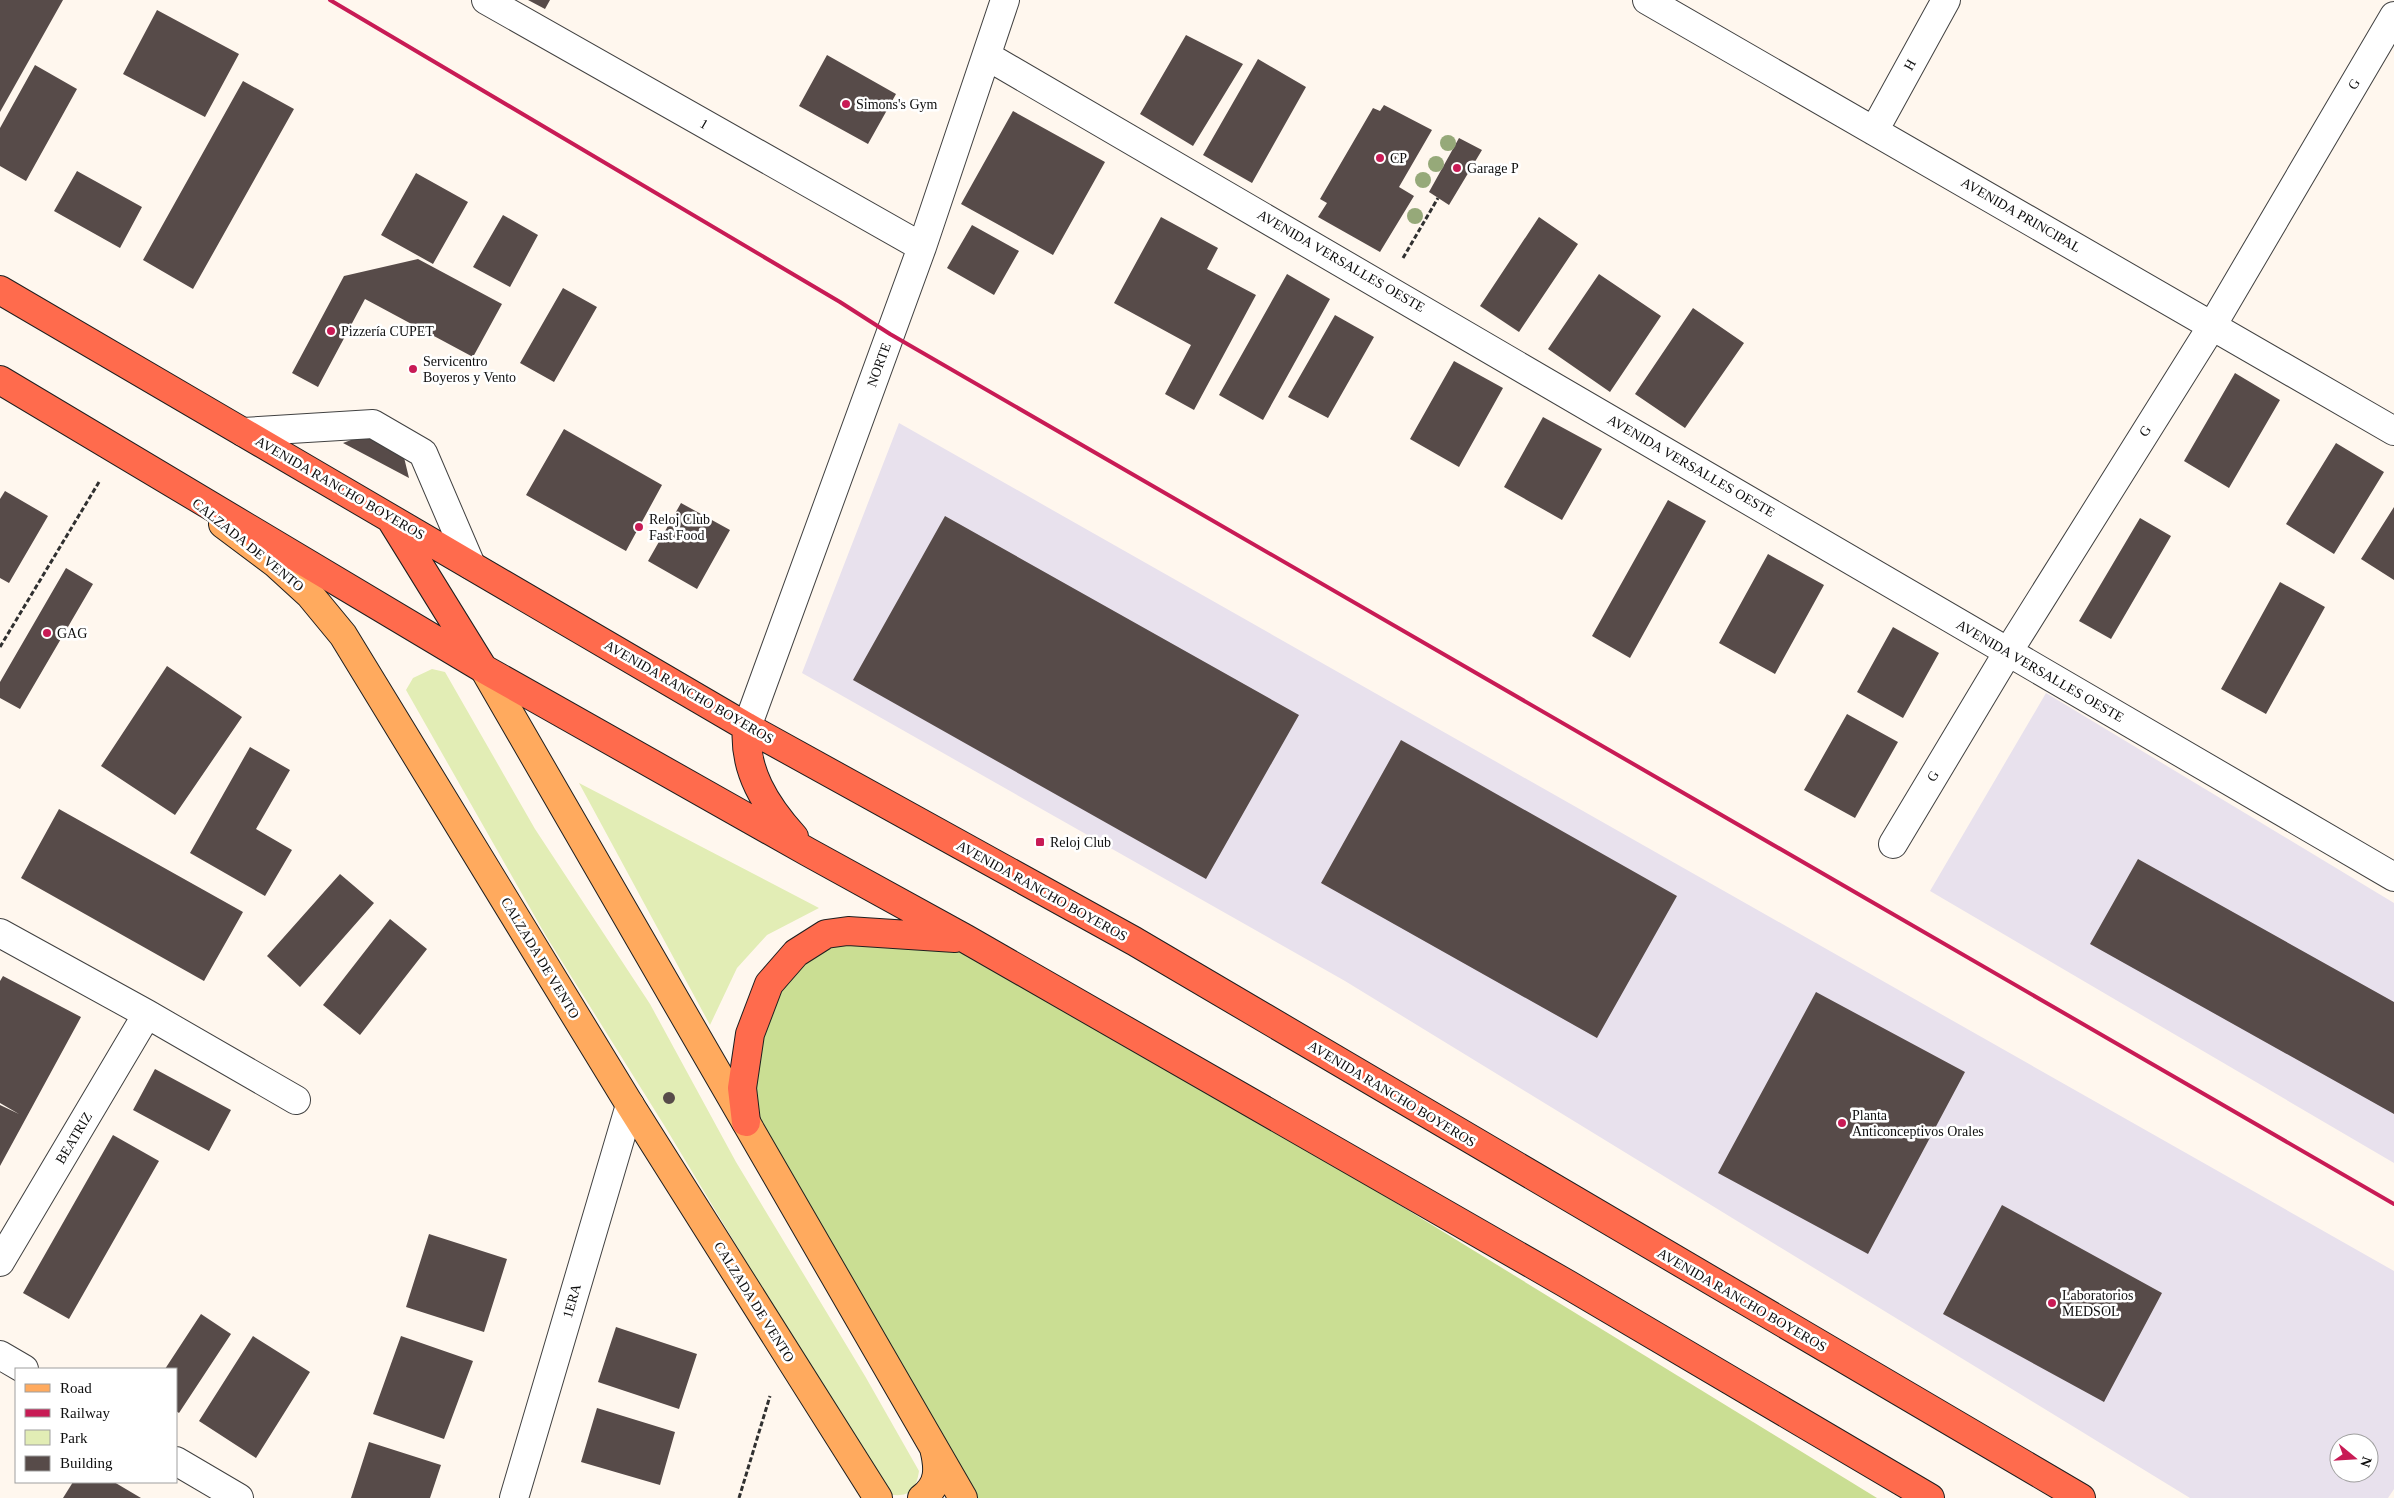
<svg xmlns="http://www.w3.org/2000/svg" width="2394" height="1498" viewBox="0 0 2394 1498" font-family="Georgia,serif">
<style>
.industrial{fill:#e8e1ed;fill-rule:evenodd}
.green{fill:#e2edb5}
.forest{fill:#cade93}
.building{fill:#574b49}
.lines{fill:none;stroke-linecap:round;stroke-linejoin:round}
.minor-casing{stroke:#414141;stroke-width:30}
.major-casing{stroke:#1f1f1f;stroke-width:30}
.highway-casing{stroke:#1f1f1f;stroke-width:30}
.path{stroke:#303030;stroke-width:3;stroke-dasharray:5 2.5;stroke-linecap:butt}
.minor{stroke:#fff;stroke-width:28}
.major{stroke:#ffaa5e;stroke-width:28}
.highway{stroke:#ff6b4d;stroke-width:28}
.rail{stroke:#c81b55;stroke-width:4}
.tree{fill:#96a979}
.poi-dot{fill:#c81b55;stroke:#fff;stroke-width:2}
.labels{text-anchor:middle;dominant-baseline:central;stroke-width:5;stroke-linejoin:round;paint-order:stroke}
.street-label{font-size:14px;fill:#0e0e0e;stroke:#fff}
.poi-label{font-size:14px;fill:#0e0e0e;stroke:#fff;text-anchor:start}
</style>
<rect width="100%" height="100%" fill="#fff7ee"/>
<path class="industrial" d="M899,423L2394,1271V1489L2388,1498H2190L1345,981L802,673ZM2339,1443H2369V1473H2339Z
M2046,693L2394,903V1163L1930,891Z"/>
<path class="green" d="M432,669L445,672L535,829L650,1004L736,1162L865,1376L919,1471C916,1492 908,1498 886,1494L664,1125L546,936L406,690L413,678Z
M579,783L819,908L767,935L737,968L710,1025Z"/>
<path class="forest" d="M966,939L1877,1498H963L746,1122L769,984L810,943Z"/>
<path class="building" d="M0,0H63L0,112Z
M528,0H550L545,9Z
M157,10L239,54L205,117L123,74Z
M1186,35L1243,64L1193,146L1140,114Z
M827,55L896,94L868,144L799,106Z
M1258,59L1306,87L1252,183L1203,155Z
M35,65L77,89L26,181L0,166V128Z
M243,81L294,109L193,289L143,260Z
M1384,105L1432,130L1399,187L1414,196L1380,252L1318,217L1327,203L1320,199L1373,108L1380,111Z
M1013,111L1105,162L1053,255L961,204Z
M1459,138L1482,150L1449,205L1429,192Z
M77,171L142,207L120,248L54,211Z
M416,173L468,202L433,264L381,235Z
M503,215L538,235L510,287L473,267Z
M1161,217L1218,248L1207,269L1256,295L1194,410L1165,394L1191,345L1114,303Z
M1539,217L1578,244L1519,332L1480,306Z
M972,225L1019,251L994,295L947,268Z
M418,259L502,304L473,357L365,299L318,387L292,373L344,276Z
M1287,274L1330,299L1263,420L1219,395Z
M1599,274L1661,316L1610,392L1548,349Z
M563,288L597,307L554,382L520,363Z
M1693,308L1744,343L1685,428L1635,394Z
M1335,315L1374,337L1328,418L1288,397Z
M1454,361L1503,388L1459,467L1410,439Z
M2235,373L2280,400L2229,488L2184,461Z
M1543,417L1602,449L1562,520L1504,487Z
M564,429L662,485L626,551L526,495Z
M372,432L402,449L409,478L343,443Z
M2336,443L2384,472L2334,554L2286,524Z
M5,491L48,516L9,583L0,578V499Z
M1668,500L1706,521L1630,658L1592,636Z
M681,503L730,530L697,589L648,561Z
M2394,507V580L2361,559Z
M945,516L1299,715L1206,879L853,680Z
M2140,518L2171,536L2111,639L2079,621Z
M1768,554L1824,585L1775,674L1719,643Z
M66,568L93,584L20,709L0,698V682Z
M2280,582L2325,607L2266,714L2221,689Z
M1893,627L1939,653L1903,718L1857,692Z
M167,666L242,717L175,815L101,766Z
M1847,714L1898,742L1855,818L1804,790Z
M1401,740L1677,896L1597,1038L1321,883Z
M250,747L290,770L256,829L292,850L265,896L190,853Z
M59,809L243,912L204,981L21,878Z
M2138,859L2394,1002V1114L2090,944Z
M340,874L374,903L300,987L267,956Z
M390,919L427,949L360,1035L323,1005Z
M3,976L81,1017L0,1166V1105L19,1114L0,1103V981Z
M1816,992L1965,1072L1868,1254L1718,1173Z
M155,1069L231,1110L209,1151L133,1110Z
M663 1098a6 6 0 1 1 12 0a6 6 0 1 1-12 0Z
M113,1135L159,1161L69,1319L23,1293Z
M2002,1205L2162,1293L2104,1402L1943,1314Z
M429,1234L507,1259L484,1332L406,1307Z
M201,1314L231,1334L179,1413L176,1411V1369H165Z
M616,1327L697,1354L679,1409L598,1382Z
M253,1336L310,1372L256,1458L199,1421Z
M401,1336L473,1361L444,1439L373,1414Z
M597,1408L675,1432L660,1485L581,1462Z
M369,1442L441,1465L430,1498H351Z
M73,1482H114L141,1498H63Z"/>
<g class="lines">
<g class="minor-casing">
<path id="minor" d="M486,0L922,247
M1647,0L2394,431
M987,56L2394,877
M1874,131L1946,0
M243,432L373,424L423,453L471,565
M747,727L922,247L1005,0
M1893,844L2008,652L2212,326L2394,16
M0,933L147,1014L296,1100
M0,1262L147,1014
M0,1355L24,1369
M176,1461L239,1498
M514,1498L630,1105"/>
</g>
<g class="major-casing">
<path id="major" d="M223,524L275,563L310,595L343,635L630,1105L878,1498
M484,669L963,1498
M922,1498C940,1485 939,1468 934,1448"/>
</g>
<g class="highway-casing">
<path id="highway" d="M0,290L747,727L1134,941L2081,1498
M0,380L484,669L808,852L966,939L1567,1284L1930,1498
M392,521L481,665
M747,727C743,770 766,806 794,837
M746,1122L742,1088L750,1034L769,984L796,953L826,934L848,931L955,938"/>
</g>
<path class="path" d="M1403,258L1438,198
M0,647L99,482
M739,1498L770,1396"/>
<use href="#minor" class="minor"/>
<use href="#major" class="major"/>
<use href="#highway" class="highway"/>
<path class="rail" d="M330,0L840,302L890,334L2394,1204"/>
</g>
<g class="tree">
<circle cx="1448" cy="143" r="8"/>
<circle cx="1436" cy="164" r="8"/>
<circle cx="1423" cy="180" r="8"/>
<circle cx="1415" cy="216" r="8"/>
</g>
<g class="poi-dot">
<circle cx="846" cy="104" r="5"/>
<circle cx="1380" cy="158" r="5"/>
<circle cx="1457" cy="168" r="5"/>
<circle cx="331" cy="331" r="5"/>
<circle cx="413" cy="369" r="5"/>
<circle cx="639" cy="527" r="5"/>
<circle cx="47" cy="633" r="5"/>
<rect x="1035" y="837" width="10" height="10" rx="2.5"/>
<circle cx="1842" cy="1123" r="5"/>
<circle cx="2052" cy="1303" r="5"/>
</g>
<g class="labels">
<g class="street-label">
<text transform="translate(1910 65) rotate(-61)">H</text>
<text transform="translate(2354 84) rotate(-59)">G</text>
<text transform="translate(704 124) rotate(30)">1</text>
<text transform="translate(2021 215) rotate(30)">AVENIDA PRINCIPAL</text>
<text transform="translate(1341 261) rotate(30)">AVENIDA VERSALLES OESTE</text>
<text transform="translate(879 365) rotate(-70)">NORTE</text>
<text transform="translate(2145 431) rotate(-58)">G</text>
<text transform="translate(1691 466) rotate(30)">AVENIDA VERSALLES OESTE</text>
<text transform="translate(340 488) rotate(30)">AVENIDA RANCHO BOYEROS</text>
<text transform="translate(248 545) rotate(39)">CALZADA DE VENTO</text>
<text transform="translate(2040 671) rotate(30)">AVENIDA VERSALLES OESTE</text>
<text transform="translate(689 692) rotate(30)">AVENIDA RANCHO BOYEROS</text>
<text transform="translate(1933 776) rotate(-59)">G</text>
<text transform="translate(1042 891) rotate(29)">AVENIDA RANCHO BOYEROS</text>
<text transform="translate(540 958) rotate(59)">CALZADA DE VENTO</text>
<text transform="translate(1392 1094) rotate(31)">AVENIDA RANCHO BOYEROS</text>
<text transform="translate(74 1138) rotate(-59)">BEATRIZ</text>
<text transform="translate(1742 1300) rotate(30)">AVENIDA RANCHO BOYEROS</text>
<text transform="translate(572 1301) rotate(-74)">1ERA</text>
<text transform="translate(754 1302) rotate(58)">CALZADA DE VENTO</text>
</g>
<g class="poi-label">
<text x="856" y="104">Simons's Gym</text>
<text x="1390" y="158">CP</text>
<text x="1467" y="168">Garage P</text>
<text x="341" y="331">Pizzería CUPET</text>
<text x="423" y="361">Servicentro<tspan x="423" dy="16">Boyeros y Vento</tspan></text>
<text x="649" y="519">Reloj Club<tspan x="649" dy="16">Fast Food</tspan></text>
<text x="57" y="633">GAG</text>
<text x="1050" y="842">Reloj Club</text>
<text x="1852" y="1115">Planta<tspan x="1852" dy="16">Anticonceptivos Orales</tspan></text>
<text x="2062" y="1295">Laboratorios<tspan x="2062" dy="16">MEDSOL</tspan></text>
</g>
</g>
<rect x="15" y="1368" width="162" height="115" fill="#ffffff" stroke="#9f9f9f"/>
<rect x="25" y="1384" width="25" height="8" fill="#ffaa5e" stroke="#9f9f9f"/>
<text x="60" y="1393" font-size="15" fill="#0e0e0e">Road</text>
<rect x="25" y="1409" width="25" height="8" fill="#c81b55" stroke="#9f9f9f"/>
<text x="60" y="1418" font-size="15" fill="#0e0e0e">Railway</text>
<rect x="25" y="1430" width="25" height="15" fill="#e2edb5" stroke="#9f9f9f"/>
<text x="60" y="1443" font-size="15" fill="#0e0e0e">Park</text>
<rect x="25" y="1456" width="25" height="15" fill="#574b49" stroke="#9f9f9f"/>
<text x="60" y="1468" font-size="15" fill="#0e0e0e">Building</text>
<g transform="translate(2354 1458) rotate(108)"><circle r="24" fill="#ffffff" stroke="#9f9f9f"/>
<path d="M0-4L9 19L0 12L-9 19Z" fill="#c81b55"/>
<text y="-8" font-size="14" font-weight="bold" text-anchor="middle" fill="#0e0e0e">N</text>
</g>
</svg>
